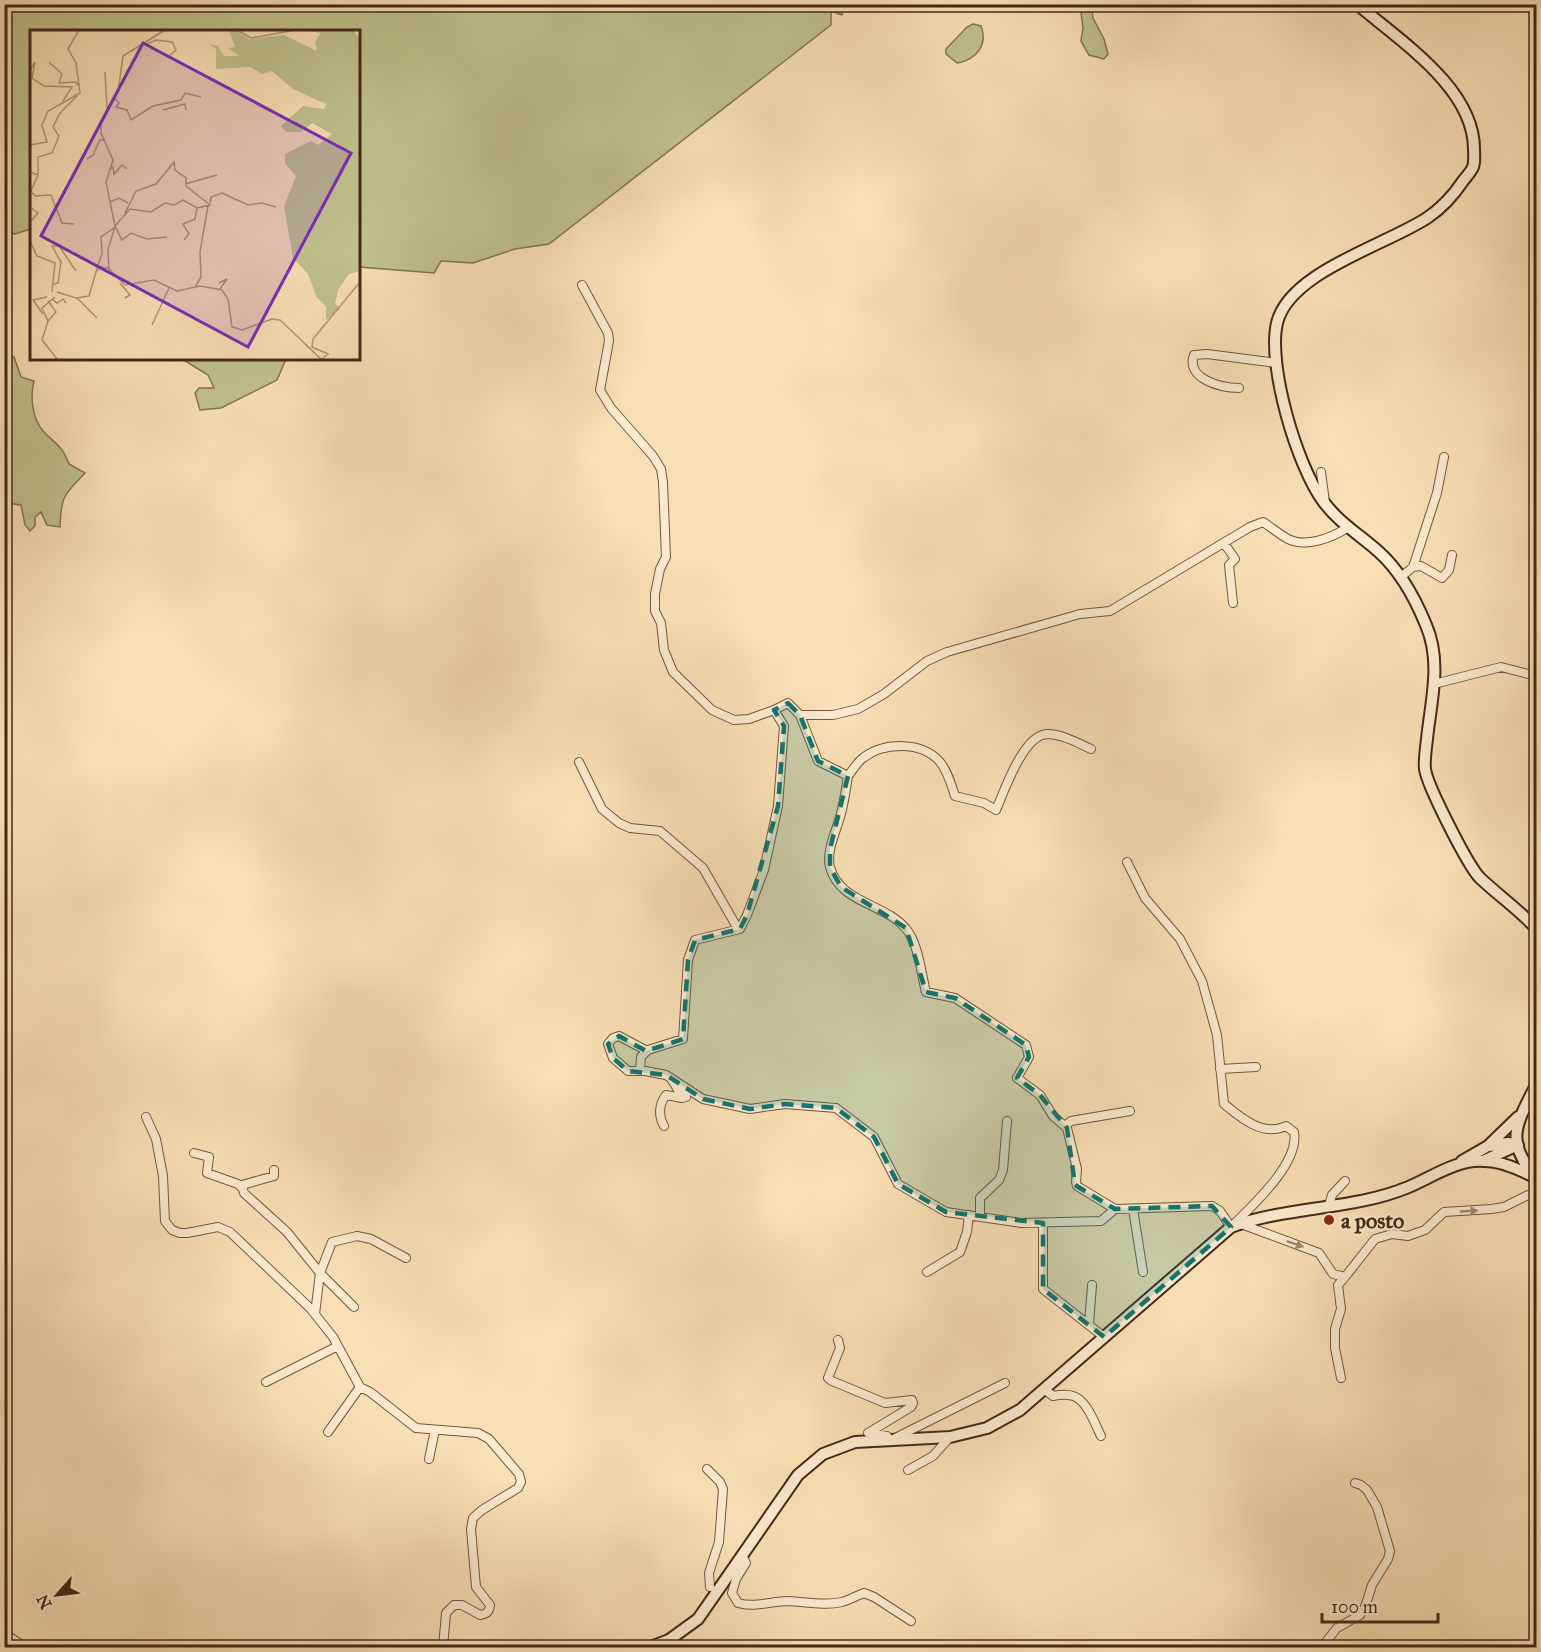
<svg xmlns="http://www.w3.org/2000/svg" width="1541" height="1652" viewBox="0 0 1541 1652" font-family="'IM FELL Great Primer',serif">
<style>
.green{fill:#c0c18c;stroke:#827452;stroke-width:1.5}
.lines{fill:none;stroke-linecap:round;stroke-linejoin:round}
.street-casing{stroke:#72563e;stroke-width:10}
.secondary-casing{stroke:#452817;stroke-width:14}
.street{stroke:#fbeacf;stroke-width:8}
.secondary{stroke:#fbeacf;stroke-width:10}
.oneway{fill:#a08973}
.marked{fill:#0f766e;fill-opacity:0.2;stroke:#0f766e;stroke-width:4.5;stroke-dasharray:12 8;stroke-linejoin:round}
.poi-dot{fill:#8f2418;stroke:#fbeacf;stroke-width:2}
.labels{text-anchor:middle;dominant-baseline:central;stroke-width:4.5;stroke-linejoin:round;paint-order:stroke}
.poi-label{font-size:22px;font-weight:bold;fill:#452817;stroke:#fbeacf;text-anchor:start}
.inset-road{fill:none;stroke:#b19676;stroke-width:1.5}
.view{fill:#7b2cbf;fill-opacity:0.15;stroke:#7b2cbf;stroke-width:3}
.inset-edge{fill:none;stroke:#452817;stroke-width:3}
</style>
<rect width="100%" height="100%" fill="#f9dfb5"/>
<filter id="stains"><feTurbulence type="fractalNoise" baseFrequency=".00333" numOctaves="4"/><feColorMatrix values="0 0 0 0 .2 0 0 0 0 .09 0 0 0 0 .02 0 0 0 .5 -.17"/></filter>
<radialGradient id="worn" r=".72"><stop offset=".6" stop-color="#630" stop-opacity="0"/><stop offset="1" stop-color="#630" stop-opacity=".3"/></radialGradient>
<path class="green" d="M4,5L5,4L843,5L842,15L831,11V25L549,244L515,249L473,263L441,261L434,273L359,267L358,32H32L31,229L15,234L5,231Z
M1080,5H1091L1093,18L1104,39L1108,54L1104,59L1089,55L1081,41L1083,28Z
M973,24L981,26C988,44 977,60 957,63L946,54V49L967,27Z
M5,353L14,357L21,377L34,381C30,396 32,418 43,431C56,445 62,445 69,464L85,473C64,495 61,496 60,527L47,525L41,512L35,517V526L30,531L25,525L21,505L7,503L5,498Z
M182,359H286L277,380L221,408L200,410L195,393L199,388H214L208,375Z"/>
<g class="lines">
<g class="street-casing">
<path id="street" d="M582,285L608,333L609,341L600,390L611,408L653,456L661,469L663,482L666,557L660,569L655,594V611L661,623L664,650L673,672L712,710L734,720L749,719L774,710
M1239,388C1222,388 1185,379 1194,355L1207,354L1277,363
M1321,472L1325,502
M1224,543L1235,559L1229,565L1233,603
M1413,567L1421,566L1442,578L1449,570L1452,555
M1401,577L1413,567L1416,558L1437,493L1444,457
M1434,684L1501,667L1536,676
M800,715H833L858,709L884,694L927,661L947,652L1080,614L1110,611L1250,527L1263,522C1271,527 1279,534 1288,539C1306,548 1331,538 1347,528
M579,762L602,809L619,823L630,828L660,831L703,868L738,929
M848,776C853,770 857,762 863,758C884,742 922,741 940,762C948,772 951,784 955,796L984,803L996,810C1004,792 1023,735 1047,734C1062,734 1078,743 1091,749
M1220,1069L1256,1067
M644,1071H628L613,1058L608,1044L613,1038L619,1036L647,1051
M146,1117L156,1139L163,1176L165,1221L172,1230L180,1233H187L218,1227L230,1232L310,1308L333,1337L360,1387L370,1392L416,1428L478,1433L489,1439L519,1474L521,1482L518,1488L482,1510L473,1518L471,1529L476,1587L490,1605C489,1612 487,1614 480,1615L462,1605H454L446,1613L443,1647
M664,1126C658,1116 659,1104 666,1095L682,1098L686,1097L678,1090L672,1080
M1065,1126L1071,1121L1130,1111
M194,1153L209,1157L207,1173L238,1184L242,1188
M274,1170V1176L242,1185L244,1193L287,1232L320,1273L354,1307
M1329,1205L1332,1195L1345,1181
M1115,1209L1101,1221L1021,1223L946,1212L898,1184L874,1137L836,1108L785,1104L750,1109L703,1099L666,1075L640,1070L641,1057L648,1050L683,1039L688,960L695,940L740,929L747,915L764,870L778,806L784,726L774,710L788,703L800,715L818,761L848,776C846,790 844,804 840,817C836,832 826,851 830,867C840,904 886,903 907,930C919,946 921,973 926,992L955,998L1026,1045L1029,1057L1017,1078L1040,1095L1053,1116L1067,1128L1077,1169L1076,1182L1077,1186L1115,1209L1212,1206L1220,1211L1231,1227C1252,1206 1300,1163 1294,1132L1286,1126C1263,1137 1241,1118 1224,1104L1217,1035L1202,981L1180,939L1145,898L1127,862
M1133,1209L1143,1272
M980,1217V1198L999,1180L1003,1170L1007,1121
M1043,1223V1289L1104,1337
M1241,1224L1319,1253L1333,1274L1345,1277L1375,1239L1392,1234L1408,1236L1425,1230L1444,1212L1491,1209L1504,1207L1528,1195L1536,1196
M927,1272L960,1252L967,1232L969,1215
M315,1314L320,1273L332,1242L357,1236L371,1239L406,1258
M1089,1324L1092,1285
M838,1340L840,1348L828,1378L832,1381L885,1403L912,1400L913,1403L911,1407L868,1433L887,1436
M1341,1378L1335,1348V1329L1341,1309L1338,1285L1345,1277
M266,1382L338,1346
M1044,1389L1053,1396C1058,1395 1067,1394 1073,1396C1087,1400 1095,1424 1101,1436
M328,1432L360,1387
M895,1438L1005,1383
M429,1459L435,1430
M707,1469L720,1482L723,1489L719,1542L709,1573L710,1587
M908,1470L933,1456L950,1437
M742,1555L746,1563L736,1579L732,1593L738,1603C755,1608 772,1601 789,1601C806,1602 825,1606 842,1602C849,1600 856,1596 864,1593L874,1597L911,1621
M4,1633L26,1648
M1321,1648L1337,1628L1360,1615L1365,1607L1372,1585L1388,1559L1390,1551L1377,1507L1367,1490L1361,1485L1355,1483"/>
</g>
<g class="secondary-casing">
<path id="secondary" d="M1357,4C1400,41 1474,88 1474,149C1474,155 1475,162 1473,167C1471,172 1466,177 1463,181C1453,196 1442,208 1427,218C1386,245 1289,272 1277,323C1267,365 1297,466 1323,501C1338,522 1360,535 1379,552C1400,571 1415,598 1426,625C1442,662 1431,700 1427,739C1426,748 1424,760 1425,769C1427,785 1468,866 1480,878C1498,895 1519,910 1536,928
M1485,1160L1518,1145L1508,1143L1489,1146
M1462,1161L1488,1146L1518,1117
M1534,1175C1503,1139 1519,1120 1536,1085
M413,1648H463
M648,1648L669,1640L698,1619L798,1475L823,1454L855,1442L950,1437L987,1428L1020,1410L1231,1227C1288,1206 1352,1210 1406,1188C1431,1178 1456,1159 1484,1161C1501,1161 1521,1170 1536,1178"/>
</g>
<use href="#street" class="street"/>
<use href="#secondary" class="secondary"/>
</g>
<defs><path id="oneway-solid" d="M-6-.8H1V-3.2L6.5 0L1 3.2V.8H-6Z" transform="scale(1.5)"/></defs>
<g class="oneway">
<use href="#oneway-solid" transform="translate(1469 1211) rotate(-3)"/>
<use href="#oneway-solid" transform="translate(1295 1244) rotate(19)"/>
</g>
<path class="marked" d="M788,703L800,715L818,761L848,776L830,849V867L841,887L906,928L926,992L955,998L1026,1045L1029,1057L1017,1078L1040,1095L1067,1128L1075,1185L1115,1209L1212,1206L1231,1227L1104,1337L1043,1289V1223L946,1212L898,1184L874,1137L836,1108L785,1104L750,1109L703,1099L666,1075L628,1071L613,1058L608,1044L619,1036L646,1051L683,1039L688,960L695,940L740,929L747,915L778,806L784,726L774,710Z"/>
<circle class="poi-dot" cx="1329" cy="1220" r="6"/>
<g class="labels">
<g class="poi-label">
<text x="1341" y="1220">a posto</text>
</g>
</g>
<g transform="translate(30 30)">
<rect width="330" height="330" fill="#f9dfb5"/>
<path d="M199,0H206L219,9L254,5L287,21L285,12L291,3L273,0H323L330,9V241L319,244L308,260L305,273L310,279L296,290V276L287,268L278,244L263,228L254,176L266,146L255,133V124L281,111L288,115L302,104L282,93L271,102H256L251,96L273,76L294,79L296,74L263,59L242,41L232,44L220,37L186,39V19L179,14L188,16L194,26H209L198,18L205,17Z" fill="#c0c18c"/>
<path class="inset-road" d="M207,0L221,8L266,0M117,14L126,10L142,12L146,20L139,26M19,32L32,44L29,53L46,52L48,55M0,40L5,32L2,48L14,56L42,57L33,71M75,42L77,78M85,69L89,73L86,77L97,80L101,90L123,76L151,70L155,63L171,67M133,80L155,74L156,80M0,115L17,112L12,95L18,81L50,63L46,33L38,19L49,0M57,129L63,125L70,110H74M81,139L83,137L84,144L92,135L97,139M0,142L8,145V127L22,123L29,106L23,97L30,83L47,66M8,145L1,161L5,166L21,165L32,193L44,194M155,154L187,145M80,172L89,168L98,173M180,173L181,167L192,163L218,175L232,173L246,177M0,177L8,183L0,192M95,183L106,161L126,154L144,132L145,140L156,148V156L180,175L167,178L153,170L144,175L135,173L121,182L100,179L85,196L92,210L101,203L117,209L137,207M154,210L159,204L153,194L165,189L167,178M0,211L7,226L25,233L22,262M70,238H78L95,255L124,250L147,261L170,256L192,260L198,269L202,297L212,300L242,289L250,290L292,330M79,239L78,220L85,196L76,152L83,130L71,103V92L88,62L93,26L135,0M66,240L72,224L71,207L84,198M90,253L100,265L95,268M189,253L197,249L190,259M24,254L28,253L31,232L22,216H29L46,241M165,257L171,247L170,222L178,176M27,262L46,268L59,266L66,242L72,236M47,268L67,288M22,269L27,273L33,269L36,273M18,271L26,282L18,291L12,310L28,330M13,284L3,270L17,267M18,291L12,278L25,267M122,295L139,258M292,329L298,324L282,317L283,309L330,252"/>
<path class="view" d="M113,13L321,123L218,317L11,206Z"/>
<rect width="330" height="330" class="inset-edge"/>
</g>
<rect width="1541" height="1652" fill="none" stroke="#f9dfb5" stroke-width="24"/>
<rect x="6" y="6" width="1529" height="1640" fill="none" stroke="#452817" stroke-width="3"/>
<rect x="12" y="12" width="1517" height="1628" fill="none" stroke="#452817" stroke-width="1.5"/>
<g transform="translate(57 1595) rotate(242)" stroke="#fbeacf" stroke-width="4.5" paint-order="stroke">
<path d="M0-4.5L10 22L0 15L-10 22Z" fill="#452817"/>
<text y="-9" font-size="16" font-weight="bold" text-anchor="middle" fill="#452817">N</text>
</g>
<path d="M1322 1613v9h116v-9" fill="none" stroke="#452817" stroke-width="3"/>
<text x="1331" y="1613" font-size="18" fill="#452817" stroke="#fbeacf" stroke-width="4.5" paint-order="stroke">100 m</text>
<rect width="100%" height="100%" filter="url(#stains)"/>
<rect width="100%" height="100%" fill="url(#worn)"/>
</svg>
